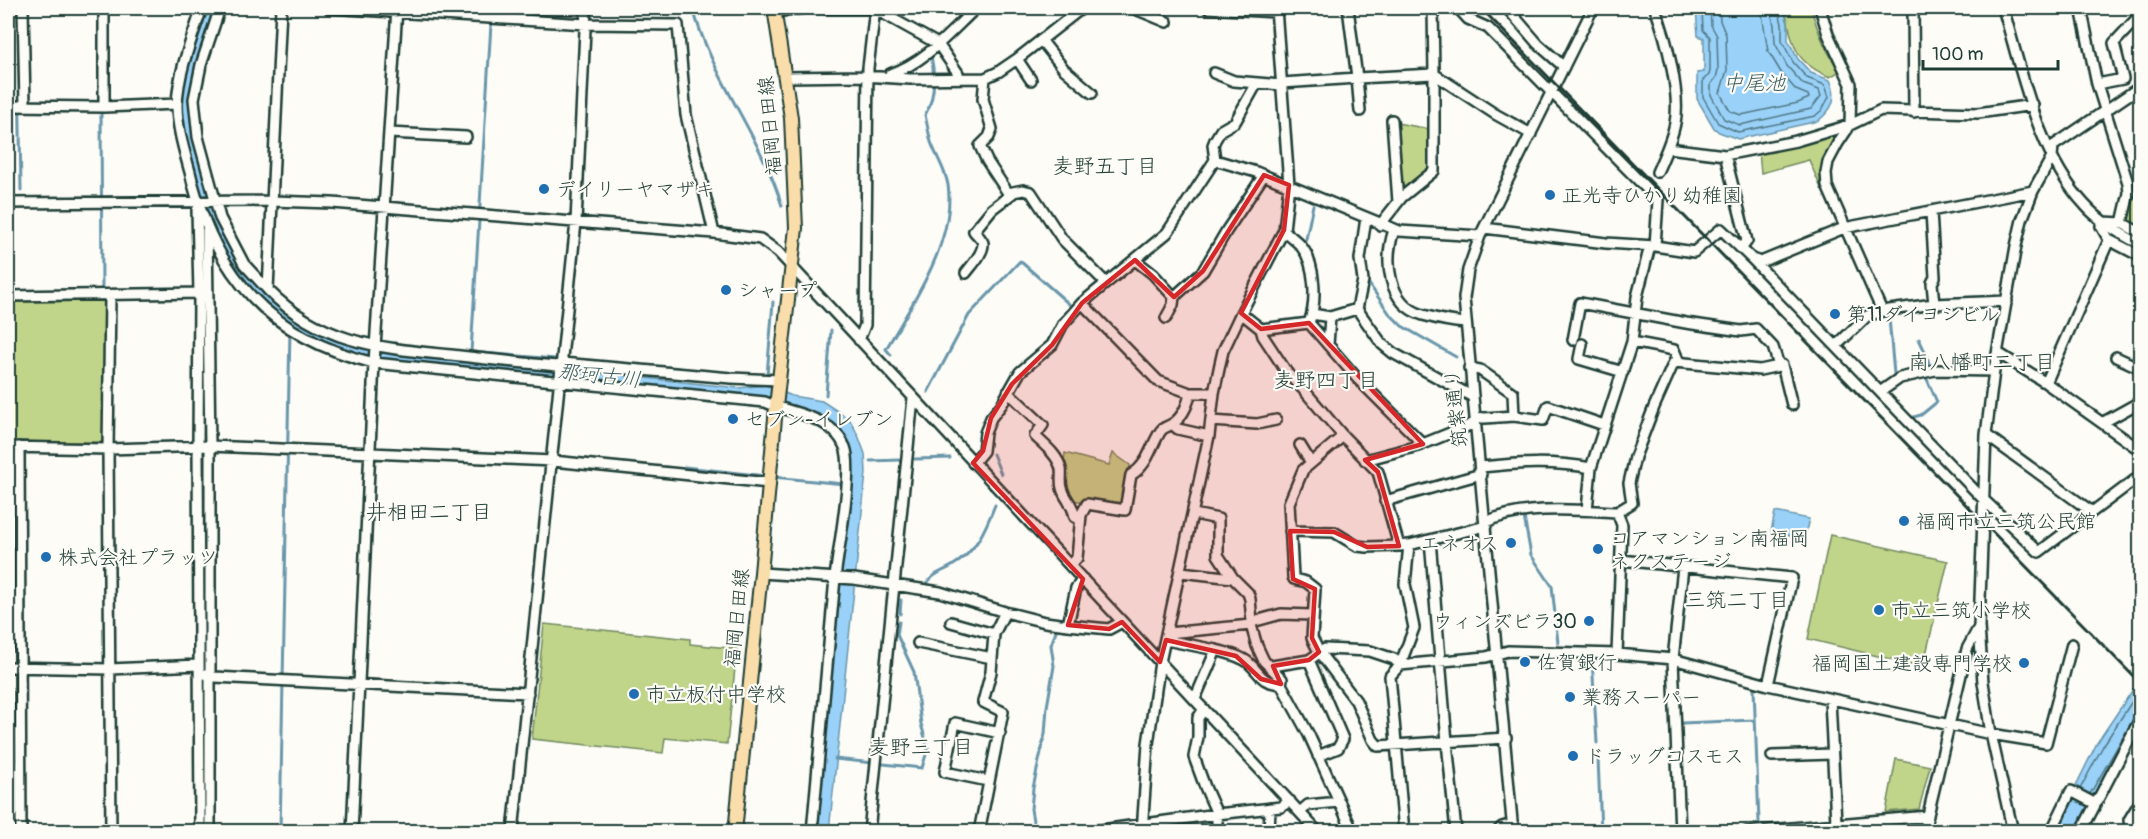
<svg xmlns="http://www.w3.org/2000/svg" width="2148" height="839" viewBox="0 0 2148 839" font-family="Pangolin,'Klee One',sans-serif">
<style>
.green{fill:#c1d58a;stroke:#70895f;stroke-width:1.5}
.water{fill:#9ad1f9;stroke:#6996aa;stroke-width:1.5}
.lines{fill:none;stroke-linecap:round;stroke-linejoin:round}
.shore{stroke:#507883;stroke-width:1.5}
.stream{stroke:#6996aa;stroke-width:3}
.minor-casing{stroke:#1f3d34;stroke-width:14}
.major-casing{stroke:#1f3d34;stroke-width:16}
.minor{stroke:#fdfcf7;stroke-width:9}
.major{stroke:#f9deab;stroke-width:12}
.rail{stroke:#1f3d34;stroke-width:3}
.marked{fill:#d62828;fill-opacity:0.2;stroke:#d62828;stroke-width:4.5;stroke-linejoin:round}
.poi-dot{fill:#1f6fb2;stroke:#fdfcf7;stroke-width:2}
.labels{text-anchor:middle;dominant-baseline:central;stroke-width:4.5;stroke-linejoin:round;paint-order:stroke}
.street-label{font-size:20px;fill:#1f3d34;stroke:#fdfcf7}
.poi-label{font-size:20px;fill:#1f3d34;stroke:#fdfcf7;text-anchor:start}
.water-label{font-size:21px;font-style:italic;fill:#3e6265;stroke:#fdfcf7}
.neighbourhood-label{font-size:21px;fill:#1f3d34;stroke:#fdfcf7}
</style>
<rect width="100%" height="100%" fill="#fdfcf7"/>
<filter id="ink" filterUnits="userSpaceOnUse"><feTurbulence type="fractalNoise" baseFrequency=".0167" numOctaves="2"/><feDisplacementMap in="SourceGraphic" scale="12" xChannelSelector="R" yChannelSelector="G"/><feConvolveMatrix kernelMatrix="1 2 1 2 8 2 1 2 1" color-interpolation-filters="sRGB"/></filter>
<g filter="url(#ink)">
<path class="green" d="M1785,8H1811C1817,30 1826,52 1840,71L1830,77C1792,61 1793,44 1785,8Z
M1397,123L1429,129L1430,170L1402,193Z
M1841,130L1824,184L1820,186L1809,160L1761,173L1759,152Z
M2140,184V228L2127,221L2136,185Z
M105,301L104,442L8,443V302Z
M1065,453L1109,465L1113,453L1130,465L1124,504L1120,506L1071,500L1062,479Z
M1830,535L1948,561L1923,667L1808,639Z
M544,624L690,639V644L737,649L727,744L665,738L663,753L532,739Z
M1896,759L1930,766L1919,809L1886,812Z"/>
<path class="water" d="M207,8H216L192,103L217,218L256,282L345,341L368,348L383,350L739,388L766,385L792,396L822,401L836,410L850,420L858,435L865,454L866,473L829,831H816L829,699L833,627L850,491L837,432L788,409L382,361L316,341L264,306L221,252L209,221L185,137L182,120L184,83L190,57Z
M1696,8H1783L1788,23V40L1798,59L1811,73L1830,80C1838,98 1833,109 1818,121L1738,139L1719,132L1714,128L1697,99V73L1704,72V38L1698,36Z
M1775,512L1809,519L1804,539L1771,532Z
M2140,679V719L2104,779L2078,831L2053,832L2097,743Z"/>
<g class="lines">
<path class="shore" d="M1702,8L1703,30L1710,37V71L1709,75L1703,80V97L1718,123L1738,132L1815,116L1822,110L1829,97L1825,85L1807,78L1793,62L1782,41V24L1778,8
M1710,8L1711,25L1717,36L1718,70L1716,78L1711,84V95L1724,119L1740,125L1811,109L1821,96L1819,90L1803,84L1787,66L1775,43L1774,25L1770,8
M1719,8L1720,21L1726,35L1727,70L1720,93L1730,111L1741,115L1798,103L1809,98L1808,95L1796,90L1782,74L1768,51L1761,8
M2080,789L2103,746L2140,689
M2090,794L2133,720"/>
<path class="stream" d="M18,8L21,190
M693,8C711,77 761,136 782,206
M491,24L471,352L556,359V363
M101,108L102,291
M1306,239L1313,205
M1367,281L1389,313L1402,326L1456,357
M1889,318L1894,374
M1919,339L1927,356L1930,368
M203,341L206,704
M891,355L886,349C913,303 956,240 948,185C946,171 936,156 931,142C929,134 927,124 925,115C936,97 935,75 931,55
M767,375L773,302
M928,392L969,315L1020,261L1069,304
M826,395L831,330
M1910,418L1921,415L1937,402L1926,377
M993,454L1001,474
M915,459L950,458
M870,461L900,460
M685,467L766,476
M773,477L844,484
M1524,517L1531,555L1552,586L1558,643
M926,585C932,574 942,572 952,566C976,552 985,530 995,505
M900,614L901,600
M899,622L897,635L914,672L921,724L928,748L922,768
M1592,659L1597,743
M1754,688L1759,822
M1682,723L1755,720
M1598,758L1601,832
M835,759L922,768
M1034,827L1031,809L1033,788L1045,734L1047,707L1054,666L1051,645L1057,628
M280,832L290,329"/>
<g class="minor-casing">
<path id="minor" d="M23,8L25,106
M104,8V107
M202,8C192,38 178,72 177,105C177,127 184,150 190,172C214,275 270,338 374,363L765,402C791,414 832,415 845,447C854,470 838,550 835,578C827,662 820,747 812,832
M220,8L201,65L194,99L198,137L220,218L244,264L268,290
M281,8L268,290C321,344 381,348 451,355C486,359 522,363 557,366L562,363L731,378L779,380
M329,8L586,24L678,25L686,115L714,233
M873,8L938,44L958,73L957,78
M1133,8L1167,22
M1208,8L1276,12
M1458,8L1468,19L1488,28L1658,200L1655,246
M1507,8L1538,44L1564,67
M1655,8C1666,37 1681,93 1675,123C1672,140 1664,156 1657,172
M1820,8L1828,34L1851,84L1850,125L1838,143L1828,162L1826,173L1827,186L1882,311
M1913,8L1914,112
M2003,8C2022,72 2038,155 2085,205C2100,222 2120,234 2140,244
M2081,8L2097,84L2128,183L2129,193L2122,223
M775,12L805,8H866
M1041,40L1064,69L1092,93
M1017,59L1031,80
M1214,73L1234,81L1282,85
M1434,74L1495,114L1531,134
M893,75L890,74C925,63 950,32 976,8
M787,77L864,76L910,79L985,78L998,72L1017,59L1082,8
M985,78L983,99L992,129L989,137L980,146L987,161L1008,193L1023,190L1031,192L1062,239L1106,283
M1282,83L1357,78L1348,8
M2097,84L2123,79L2114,43L2140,15
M8,106L104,107L177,104
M1360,111L1357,78L1434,74L1433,8
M1392,120L1398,202
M389,133L466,137
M1668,148L1725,155L1796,141L1850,125L1881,110L1978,113L2033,105
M1725,155L1747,241L1742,248
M1215,160L1213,145L1215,140L1221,130L1235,122L1257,83
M8,203L272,201L332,203L714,233L760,239L778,252L1318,832
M197,210L199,294L198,447L200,832
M1931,212L1935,277L1932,283L1934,304
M1366,218L1360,259L1363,280L1357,309L1382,344L1393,353L1473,397
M1380,225L1402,197L1434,171V74
M1484,228L1606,243L1655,246L1694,252L1721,229L1752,259L1761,262L1844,228L2033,191
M207,230L210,446V832
M1284,230C1289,236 1296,240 1301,246C1316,264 1317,302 1309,323L1357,378L1423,444
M1394,230C1384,260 1387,304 1423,315C1437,319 1452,322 1466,323
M2140,233L2122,223L2104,222L2101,226L2109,240L2140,256
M1752,259L1984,500L2039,552L2092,512L1986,435
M1135,260L1153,274L1174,297L1203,271L1227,230L1264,175
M966,273C971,266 984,253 983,243C982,239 977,235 974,231L992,209L1013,193
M8,296L203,293
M110,296L108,449L111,832
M1082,303L1158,381L1190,393H1214
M1241,313L1261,329L1263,336L1288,374L1303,389L1343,436L1378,472L1399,546L1409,545L1486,526
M1312,314L1330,317L1357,309
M1166,318L1173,305L1174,297
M1261,329L1309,323
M859,340L865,325L868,68L875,8
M1573,340L1580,303L1686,323L1741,331L1756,329L1773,347L1779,366L1782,365L1792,405
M1632,342L1674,350L1679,362
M1582,344L1579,359L1623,372
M1328,345L1330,317
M1836,346L1867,316L1882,311L1934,304L2007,301
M1998,353L2046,383L2140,450
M2116,357L2140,368
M1469,368L1480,370L1513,393L1514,416
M2046,383L2109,240
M1008,392L1043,425L1035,436C1044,445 1058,455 1061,469C1062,475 1060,481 1062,488C1065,500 1072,501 1075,517L1080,519
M1880,392L1900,378L1935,370L1994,371
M1475,417L1485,418L1514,416L1543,420L1548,406L1604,425
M1211,421L1257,424L1276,420
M2102,423L2140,402
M1172,424L1178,429L1209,436
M1343,436L1303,470L1289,503L1293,577L1294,579L1306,582L1315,589L1312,638L1319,652L1356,701L1373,740L1378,746L1506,738
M1300,445L1311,463
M8,447L108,449L210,446L371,453L553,461L769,483
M19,447L21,832
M1365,460L1418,446L1475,423
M973,463L983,451L985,433L991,418L1002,404L1020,372L1052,345L1063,324L1082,303L1167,233L1215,160L1256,172L1399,231L1480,236
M1480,467C1518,463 1554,461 1591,468
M1385,501L1481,474
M1587,510L1591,468L1632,342L1637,297L1650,246
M1617,512L1632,503L1629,483L1635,457L1654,407L1674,362L1760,370L1779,366
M2092,512L2140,476
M1194,514L1218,519V555L1233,578L1248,593L1250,599L1252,622
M1486,522C1522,505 1577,510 1617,512L1622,525L1617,654
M1290,531L1334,532L1357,546L1367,547L1399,546
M1430,540L1447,742L1456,832
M1621,560L1792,578L1768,685
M1070,566L1077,558L1081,515L1087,504L1125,510L1131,475C1148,465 1150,448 1160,432C1163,426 1170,427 1175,422C1183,416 1189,402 1190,393
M1181,572L1233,578
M761,573L854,579L940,592L1005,612L1045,622L1068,625L1109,629L1122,622
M951,622L994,634
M1068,625L1076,588L1083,579
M1251,625L1257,646L1264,661L1282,679L1281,684L1309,735L1353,832
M1168,633L1251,625L1252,622L1281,614L1312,615
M1166,640L1216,650
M918,643L992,658
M1309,660L1343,739L1338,748L1318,756
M1272,666L1309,660L1325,649L1370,651L1394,659L1400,665L1486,657L1508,651L1617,654L1673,659L1768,685L1991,734L2046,743L2072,644
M8,667L110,669L199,665
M204,674L215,677L528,693
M1195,699L1216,650C1227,653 1241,656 1249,663C1262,675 1260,682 1281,684
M1830,699L1836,823
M1204,709L1198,718V737L1194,757L1205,787L1217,814V832
M1772,756L1832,754
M988,781L945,772L955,723L1000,733
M1300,812L1308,805L1339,802
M352,832L374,363L397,8
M513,832L576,222L586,8
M869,832L913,398
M979,832L1003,712L983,702L991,672L994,634L1005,612
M1062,832L1094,831L1217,814L1281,807L1290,801
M1142,832L1148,744L1160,662L1209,436L1214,393L1220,364L1223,351L1241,313L1284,230L1289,185L1276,8
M1269,832L1270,808
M1404,832L1390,676L1400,665L1414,628L1405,584L1409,545
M1497,832L1502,827L1513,824
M1513,832L1464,298L1468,270L1480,236L1593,8
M1680,832L1673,659L1683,567
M1747,832L1928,816
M1924,832L1967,649L1979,627
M2013,832L1991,734L1983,682L1979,627L1986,435L1994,371L2016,246L2022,220L2033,191L2052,157L2053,146L2140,87
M2051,832L2071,791L2094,803
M2081,832L2140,719
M2131,832L2129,820L2140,802"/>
</g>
<g class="major-casing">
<path id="major" d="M735,832L761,573L776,407L796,228L791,118L774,8"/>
</g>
<use href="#minor" class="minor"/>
<use href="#major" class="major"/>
<path class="rail" d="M1481,8L2140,683"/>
</g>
</g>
<path class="marked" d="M1264,175L1289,185L1284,230L1241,313L1261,329L1309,323L1423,444L1365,460L1378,472L1399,546L1367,547L1334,532L1290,531L1293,579L1315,589L1312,638L1319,652L1309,660L1273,666L1281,684L1261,679L1236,656L1166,640L1160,662L1122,622L1109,629L1068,625L1083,579L973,463L983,451L991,418L1012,384L1052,345L1082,303L1135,260L1174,297L1203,271Z"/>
<g class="poi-dot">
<circle cx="544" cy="189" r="6"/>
<circle cx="1550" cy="195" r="6"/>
<circle cx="726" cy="290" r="6"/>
<circle cx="1835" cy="314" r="6"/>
<circle cx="733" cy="419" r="6"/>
<circle cx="1904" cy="521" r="6"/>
<circle cx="1511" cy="543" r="6"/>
<circle cx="1598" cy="549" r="6"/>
<circle cx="46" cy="557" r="6"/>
<circle cx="1879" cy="610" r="6"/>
<circle cx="1589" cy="621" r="6"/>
<circle cx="1525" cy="662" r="6"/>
<circle cx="2024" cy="663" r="6"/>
<circle cx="634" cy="694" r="6"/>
<circle cx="1570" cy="697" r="6"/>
<circle cx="1573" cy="756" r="6"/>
</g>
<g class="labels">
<g class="street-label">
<text transform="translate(770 126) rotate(-95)">福岡日田線</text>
<text transform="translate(1456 408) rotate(-96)">筑紫通り</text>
<text transform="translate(737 618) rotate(-84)">福岡日田線</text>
</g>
<g class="poi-label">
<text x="556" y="189">デイリーヤマザキ</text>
<text x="1562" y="195">正光寺ひかり幼稚園</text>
<text x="738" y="290">シャープ</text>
<text x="1847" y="314">第11ダイヨシビル</text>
<text x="745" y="419">セブン-イレブン</text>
<text x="1916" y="521">福岡市立三筑公民館</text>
<text x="1610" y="538">コアマンション南福岡<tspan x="1610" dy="23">ネクステージ</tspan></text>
<text x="1499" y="543" text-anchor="end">エネオス</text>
<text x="58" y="557">株式会社プラッツ</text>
<text x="1891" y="610">市立三筑小学校</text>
<text x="1577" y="621" text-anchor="end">ウィンズビラ30</text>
<text x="1537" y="662">佐賀銀行</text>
<text x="2012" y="663" text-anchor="end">福岡国土建設専門学校</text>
<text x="646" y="694">市立板付中学校</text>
<text x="1582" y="697">業務スーパー</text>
<text x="1585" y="756">ドラッグコスモス</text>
</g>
<g class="water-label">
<text x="1754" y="83">中尾池</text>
<text transform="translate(599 376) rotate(6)">那珂古川</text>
</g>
<g class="neighbourhood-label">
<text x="1105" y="166">麦野五丁目</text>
<text x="1982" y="362">南八幡町二丁目</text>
<text x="1326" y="380">麦野四丁目</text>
<text x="429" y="512">井相田二丁目</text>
<text x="1737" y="600">三筑二丁目</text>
<text x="921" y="747">麦野三丁目</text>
</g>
</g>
<rect width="2148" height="839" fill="none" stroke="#fdfcf7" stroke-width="30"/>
<rect x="15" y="15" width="2118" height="809" fill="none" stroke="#1f3d34" stroke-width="2" filter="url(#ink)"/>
<path d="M1923 60v9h135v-9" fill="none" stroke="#1f3d34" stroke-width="3"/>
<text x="1932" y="60" font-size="18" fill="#1f3d34" stroke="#fdfcf7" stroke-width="4.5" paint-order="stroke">100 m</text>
</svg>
